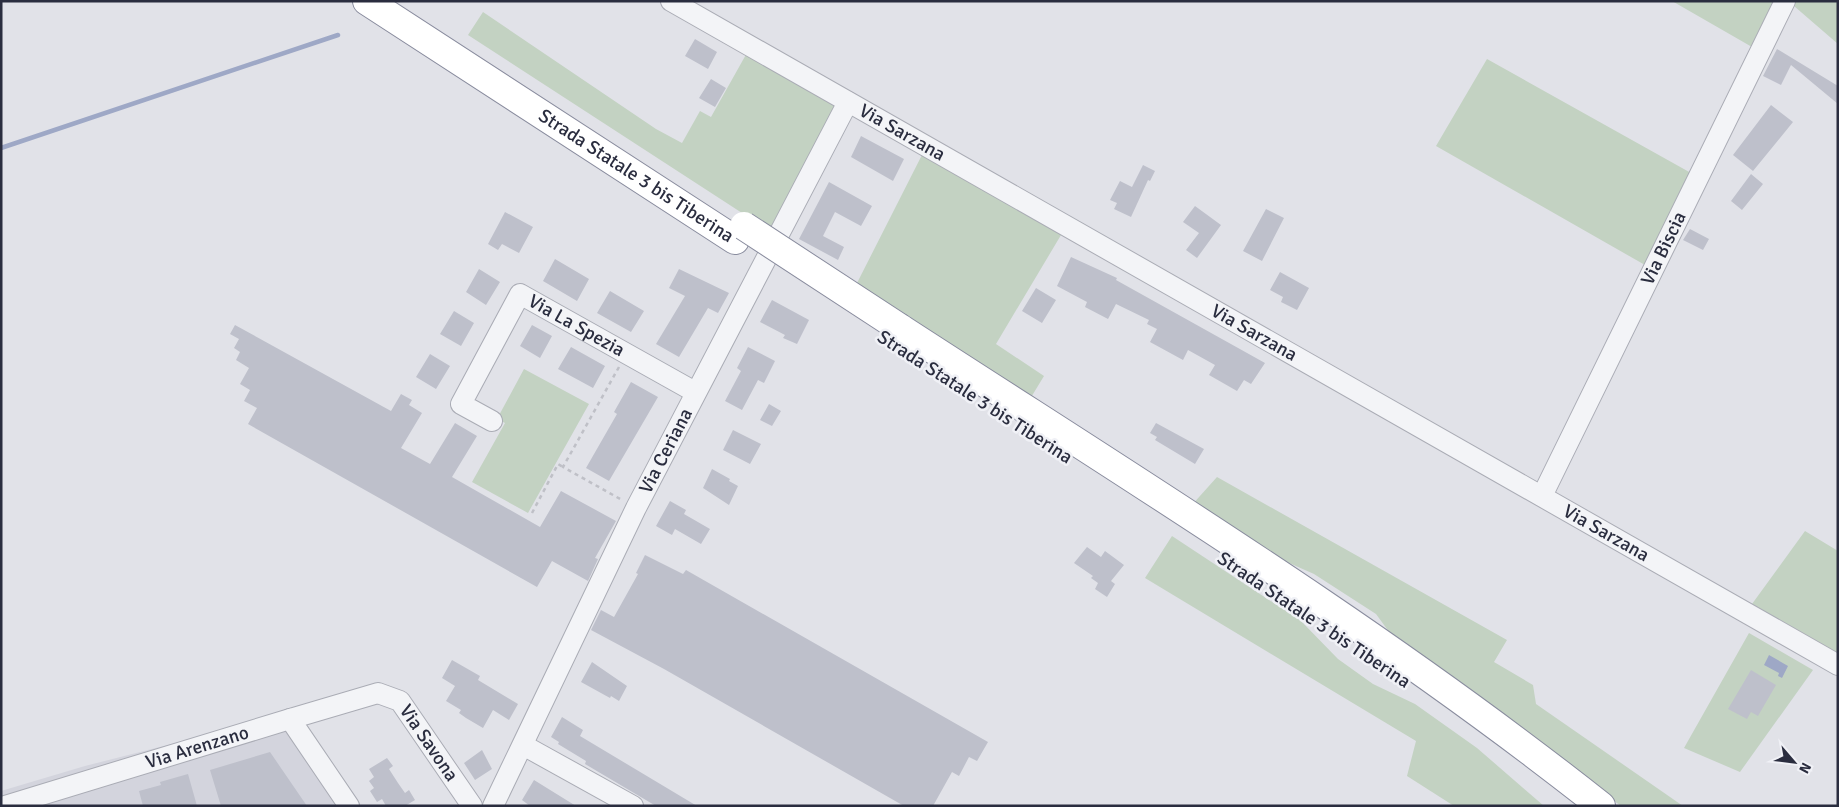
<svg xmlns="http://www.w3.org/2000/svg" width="1839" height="807" viewBox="0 0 1839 807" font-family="Signika,sans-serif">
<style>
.built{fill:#d3d4dd}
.green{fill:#c3d2c2}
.water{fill:#9ea8c6}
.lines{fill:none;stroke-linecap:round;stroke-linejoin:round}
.stream{stroke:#9ea8c6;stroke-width:4.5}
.building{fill:#bec0cb}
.minor-casing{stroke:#aaacb5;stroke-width:22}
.highway-casing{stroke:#898c9e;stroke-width:30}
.path{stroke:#bfc0c7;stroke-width:2.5;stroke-dasharray:4 4;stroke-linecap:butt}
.minor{stroke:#f3f4f7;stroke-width:20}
.highway{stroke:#fff;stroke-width:28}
.highway-bridge-casing{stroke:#898c9e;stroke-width:30;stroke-linecap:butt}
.highway-bridge{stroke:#fff;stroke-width:28}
.labels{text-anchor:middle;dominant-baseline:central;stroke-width:5;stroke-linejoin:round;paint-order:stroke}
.street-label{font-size:19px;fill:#2a2d3f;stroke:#f0f1f6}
</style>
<rect width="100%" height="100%" fill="#e1e2e8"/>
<path class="built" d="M282,716L345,806H1V791L85,766Z"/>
<path class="green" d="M1672,1H1778L1752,47Z
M1796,1H1838V44L1794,6Z
M483,12L656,129L682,143L700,111L711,117L748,51L839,102L773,233L468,35Z
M1487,59L1691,173L1645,265L1436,146Z
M925,149L1064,230L996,344L1044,376L1030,399L855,287Z
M524,369L589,404L528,513L472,482L505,423L497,419Z
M1217,477L1507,640L1494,662L1533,685L1536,704L1683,806H1621L1395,640L1376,614L1314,574L1271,555L1191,506Z
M1805,531L1838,551V653L1752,604Z
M1172,536L1301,621L1338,659L1373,684L1415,704L1477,748L1544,806H1454L1407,776L1416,741L1145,578Z
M1749,633L1813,670L1740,772L1684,748Z"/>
<path class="water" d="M1769,655L1788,666L1782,678L1778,676L1779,673L1764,665Z"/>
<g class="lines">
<path class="stream" d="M1,148L338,35"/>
</g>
<path class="building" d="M695,39L717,52L708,69L685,56Z
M1777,49L1838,86V104L1791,65L1781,85L1763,76Z
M711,79L726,88L715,107L699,98Z
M1771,105L1793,122L1753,171L1733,155Z
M861,136L904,159L893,181L851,157Z
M1143,165L1155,171L1150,181L1148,180L1131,217L1114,209L1117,203L1110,200L1120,181L1132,187Z
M1751,174L1763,184L1742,210L1731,201Z
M829,182L872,206L861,226L835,212L823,236L844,247L838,260L799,239Z
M1195,206L1221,225L1197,258L1186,250L1199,233L1183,222Z
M1266,209L1284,218L1262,261L1243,251Z
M505,212L533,227L519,253L502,244L498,250L488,244Z
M1690,229L1709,239L1703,250L1683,240Z
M1071,257L1117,278L1116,280L1265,363L1251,384L1244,380L1237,391L1209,375L1215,365L1188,350L1183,360L1150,342L1157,329L1147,324L1149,320L1116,304L1108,319L1085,307L1087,302L1057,286Z
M555,259L589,279L577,301L543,281Z
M479,269L500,282L486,305L466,292Z
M679,269L729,293L718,313L708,308L679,357L656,344L685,296L669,288Z
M1280,272L1309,288L1297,310L1281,302L1283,297L1270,290Z
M1036,288L1056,300L1042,323L1022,311Z
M610,291L644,311L631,332L597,313Z
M772,300L809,320L797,344L783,338L785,335L760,322Z
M454,311L474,323L461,346L440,334Z
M235,325L391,411L401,394L412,400L409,405L422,413L401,448L430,464L455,423L477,436L452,477L540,527L561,491L616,521L595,558L598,559L588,581L552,561L537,587L248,424L257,408L244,401L250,390L240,384L249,368L236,360L240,352L234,348L239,339L230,334Z
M532,325L552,336L540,358L520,346Z
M571,347L605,366L593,388L558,369Z
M748,347L775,361L764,383L758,380L742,410L725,401L741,371L737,368Z
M430,354L450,366L436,389L416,377Z
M631,382L658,397L609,481L586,468L617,414L614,412Z
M769,404L781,411L772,426L760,420Z
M1156,423L1204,449L1195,464L1155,440L1157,437L1150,433Z
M733,430L761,444L750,464L723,450Z
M712,469L730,479L729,481L738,486L729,505L703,488Z
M670,501L686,510L684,514L710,529L701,544L675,529L672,535L656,526Z
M1087,547L1101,557L1105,551L1124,565L1111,581L1115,584L1107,597L1095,589L1098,583L1091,578L1093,576L1074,563Z
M645,555L683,574L686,570L988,742L977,761L969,757L959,776L952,772L933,806H904L664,669L591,630L601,610L614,617L638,574L636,573Z
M452,660L480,676L478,680L518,704L509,720L493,710L483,728L466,718L459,713L461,710L446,701L455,686L442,678Z
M592,662L627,686L619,701L611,696L610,698L581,682Z
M1751,670L1776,685L1758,716L1751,712L1747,719L1728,709Z
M562,717L583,730L580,736L697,806H656L585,764L586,761L558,744L559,742L551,737Z
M482,750L492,769L475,780L464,763Z
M270,752L307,806H221L210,770Z
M387,758L393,766L389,769L398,783L405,793L409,790L415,800L405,806H386L382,799L377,802L370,791L374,788L369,781L374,777L369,769Z
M188,774L197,806H143L139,791L161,785L160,782Z
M534,780L576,806H530L522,800Z"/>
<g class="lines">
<g class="minor-casing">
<g id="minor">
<path id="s1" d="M671,1L1838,665"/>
<path id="s2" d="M492,421L461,404L520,294L695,392"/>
<path id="s3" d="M1542,496L1785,1"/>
<path id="s4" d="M290,719L378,693L400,701L472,806"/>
<path d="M523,745L633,806"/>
<path id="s5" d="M5,806L290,719L349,806"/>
<path id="s6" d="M493,806L636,508L848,102"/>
</g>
</g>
<g class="highway-casing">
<g id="highway">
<path id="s7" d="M367,1L735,240"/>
<path d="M900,328C1137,482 1379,630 1601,806"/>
</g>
</g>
<path class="path" d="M619,367L563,467L622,500
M532,513L558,464L563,467"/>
<use href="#minor" class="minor"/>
<use href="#highway" class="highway"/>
<g class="highway-bridge-casing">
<path id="highway-bridge" d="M744,226L900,328"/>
</g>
<use href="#highway-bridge" class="highway-bridge"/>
</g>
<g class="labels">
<g class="street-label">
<text stroke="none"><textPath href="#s1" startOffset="266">Via Sarzana</textPath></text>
<text stroke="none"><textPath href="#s7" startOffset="321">Strada Statale 3 bis Tiberina</textPath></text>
<text stroke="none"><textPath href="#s3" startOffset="276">Via Biscia</textPath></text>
<text stroke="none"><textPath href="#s2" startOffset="225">Via La Spezia</textPath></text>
<text stroke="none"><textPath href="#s1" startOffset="671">Via Sarzana</textPath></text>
<text transform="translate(975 397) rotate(33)">Strada Statale 3 bis Tiberina</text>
<text stroke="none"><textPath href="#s6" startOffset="395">Via Ceriana</textPath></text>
<text stroke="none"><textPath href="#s1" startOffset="1076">Via Sarzana</textPath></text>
<text transform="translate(1314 620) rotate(34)">Strada Statale 3 bis Tiberina</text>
<text stroke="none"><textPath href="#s4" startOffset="166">Via Savona</textPath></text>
<text stroke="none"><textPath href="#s5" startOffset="201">Via Arenzano</textPath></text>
</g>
</g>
<rect width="1839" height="807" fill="none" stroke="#2a2d3f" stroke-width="5"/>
<g transform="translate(1794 762) rotate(118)" stroke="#f0f1f6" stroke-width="4" paint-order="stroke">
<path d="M0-4L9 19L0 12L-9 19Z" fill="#2a2d3f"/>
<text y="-8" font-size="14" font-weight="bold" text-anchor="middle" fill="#2a2d3f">N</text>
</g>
</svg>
